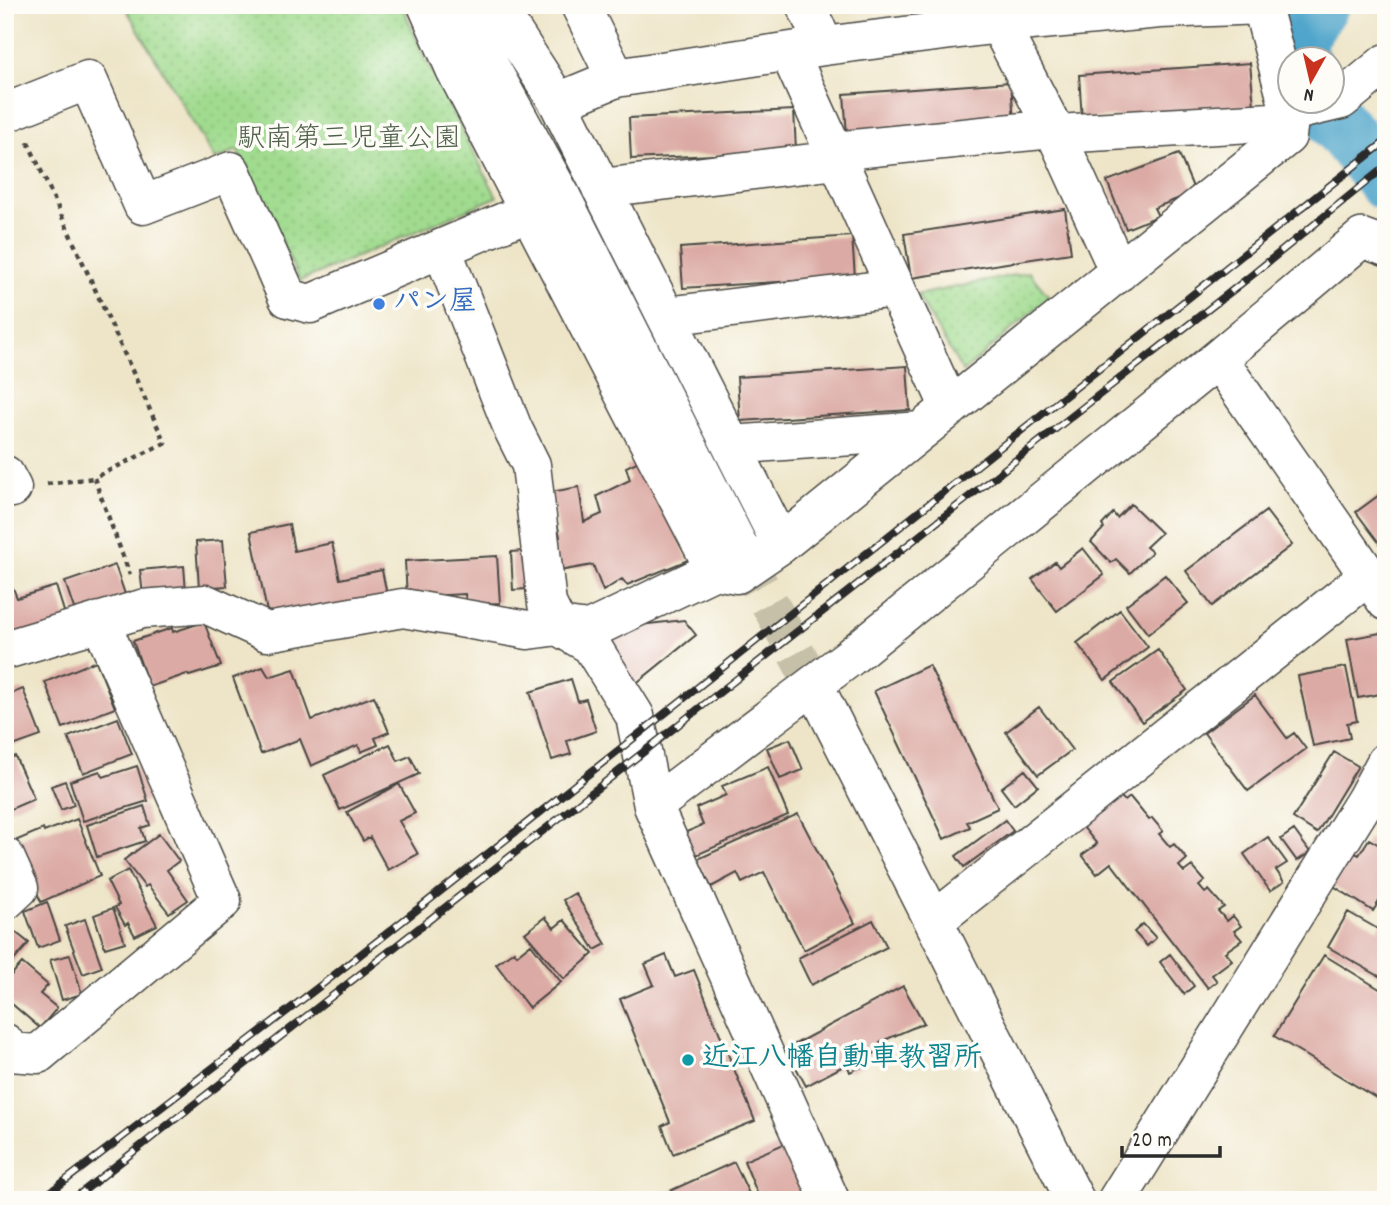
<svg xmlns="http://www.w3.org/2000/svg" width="1391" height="1205" viewBox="0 0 1391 1205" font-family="Dekko,'Klee One',sans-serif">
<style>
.park{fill:url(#park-dots);stroke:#66835d;stroke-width:2}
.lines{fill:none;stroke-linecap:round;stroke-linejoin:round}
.river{stroke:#4fa5cb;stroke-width:58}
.building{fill:#dcaaa4}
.minor-tunnel{stroke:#c7c0a9;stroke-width:38;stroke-dasharray:38 19;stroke-linecap:butt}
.minor-casing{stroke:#484743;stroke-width:41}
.path{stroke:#484743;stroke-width:4.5;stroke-dasharray:5 5;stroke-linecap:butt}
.minor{stroke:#fff;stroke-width:38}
.rail-casing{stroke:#2b2b2b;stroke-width:8}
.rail{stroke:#fdfcf7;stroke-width:5;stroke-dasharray:16;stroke-linecap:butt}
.shop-dot{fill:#3f7fe0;stroke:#fdfcf7;stroke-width:2.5}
.culture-dot{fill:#0f9aa8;stroke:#fdfcf7;stroke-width:2.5}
.labels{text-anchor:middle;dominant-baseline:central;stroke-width:7;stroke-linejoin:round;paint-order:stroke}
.park-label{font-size:28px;fill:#4e6049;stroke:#fdfcf7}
.shop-label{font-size:28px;font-weight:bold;fill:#366cbe;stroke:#fdfcf7;text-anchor:start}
.culture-label{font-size:28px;font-weight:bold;fill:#0d838f;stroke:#fdfcf7;text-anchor:start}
</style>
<defs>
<pattern id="park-dots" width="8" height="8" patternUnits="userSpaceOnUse" patternTransform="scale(1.75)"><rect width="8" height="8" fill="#a0db8f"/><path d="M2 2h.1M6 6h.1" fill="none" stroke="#8abc7c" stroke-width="1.8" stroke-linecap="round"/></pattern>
</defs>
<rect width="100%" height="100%" fill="#fdfcf7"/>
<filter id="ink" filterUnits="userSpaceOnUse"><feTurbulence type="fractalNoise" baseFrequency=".0143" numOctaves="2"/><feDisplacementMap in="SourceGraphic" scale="14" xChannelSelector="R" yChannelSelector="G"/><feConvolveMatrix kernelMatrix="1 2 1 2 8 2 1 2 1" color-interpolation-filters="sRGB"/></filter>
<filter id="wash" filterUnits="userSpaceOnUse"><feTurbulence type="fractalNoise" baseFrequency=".00686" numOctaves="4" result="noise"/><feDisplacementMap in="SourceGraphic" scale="28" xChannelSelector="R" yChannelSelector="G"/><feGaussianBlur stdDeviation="1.57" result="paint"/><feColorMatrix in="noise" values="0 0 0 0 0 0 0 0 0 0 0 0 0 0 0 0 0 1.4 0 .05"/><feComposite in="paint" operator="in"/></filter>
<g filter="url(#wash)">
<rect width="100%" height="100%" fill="#eee5c8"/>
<path class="park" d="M124,5H402L423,55L497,197L300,281L237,150L215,160Z
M1029,272L1049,297L963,372L917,295Z"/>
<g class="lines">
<path class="river" d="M1301,60L1294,42L1320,5
M1320,102L1386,182"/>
</g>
<g id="blocks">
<path class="building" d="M1250,63L1254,106L1082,119L1079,75Z
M1011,82L1014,123L847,135L844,94Z
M794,110L796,151L631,159L629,118Z
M1179,154L1195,192L1154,208L1158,216L1126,229L1107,181Z
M1065,209L1071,253L911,278L904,234Z
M852,236L855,277L683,288L680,248Z
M907,366L910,410L740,421L737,377Z
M645,458L688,560L627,585L622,579L603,591L593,565L559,571L552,538L560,537L551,492L579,487L584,522L602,514L597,496L630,480L626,467Z
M1386,490V552L1356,512Z
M1131,504L1161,533L1146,547L1152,552L1130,573L1116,559L1111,563L1091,542L1104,528L1102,525L1113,513L1117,518Z
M1266,511L1292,545L1212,606L1186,571Z
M289,524L294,551L332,543L340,579L382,570L388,600L268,617L251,532Z
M223,540L227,586L199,588L196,542Z
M1083,548L1104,575L1057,611L1032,579L1055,562L1059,567Z
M523,551L526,589L513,590L511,552Z
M497,556L500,603L466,604L465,594L407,597L405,561Z
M115,565L128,603L78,620L65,582Z
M184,566L186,592L143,595L140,570Z
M1165,575L1188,603L1148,634L1126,605Z
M56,586L68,624L5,642V590L13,588L17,598Z
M1120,610L1148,647L1105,680L1077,643Z
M684,620L696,635L634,685L601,644L622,627Z
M204,622L221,666L189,676L187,674L149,687L133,641L172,628L173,632Z
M1386,632V693L1358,698L1347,639Z
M1158,650L1187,690L1142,722L1113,682Z
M96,661L115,708L63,728L45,682Z
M929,665L998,808L967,822L970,827L944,839L874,691Z
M263,667L269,677L294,669L312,720L374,696L389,732L375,738L378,745L361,752L358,745L311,766L300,739L261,754L233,678Z
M1346,667L1357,721L1347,723L1350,738L1313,746L1298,676Z
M571,679L578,701L586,699L596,731L567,741L571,754L552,760L530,692Z
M23,689L41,736L10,747L8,741L5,742V696Z
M1255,695L1287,738L1294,733L1306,749L1248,791L1204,733Z
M1039,707L1072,750L1038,775L1006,732Z
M118,718L132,754L83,773L68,737Z
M790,739L803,770L780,779L767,748Z
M390,744L398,761L410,756L419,774L340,810L324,775Z
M1334,752L1358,766L1317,833L1293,818Z
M15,756L34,799L6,811L5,760Z
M137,766L148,801L83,821L70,781L100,771L103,777Z
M768,767L788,815L694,856L684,833L703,825L696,808L726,795L722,786Z
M1025,770L1038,786L1014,805L1001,788Z
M65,781L74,805L61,810L51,786Z
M399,784L415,813L399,821L418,854L388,870L370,837L363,841L347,812Z
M1119,795L1125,801L1130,797L1149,820L1152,818L1163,831L1159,834L1170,847L1174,844L1187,859L1179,866L1184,872L1192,866L1205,881L1199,886L1205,893L1209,890L1224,907L1218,911L1227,921L1233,916L1241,926L1234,931L1242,940L1225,952L1232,960L1212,975L1217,981L1208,988L1111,863L1097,874L1082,855L1097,844L1082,826Z
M144,806L150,825L141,828L145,841L97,857L87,825Z
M798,814L855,923L804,950L764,872L742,883L737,873L711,887L698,859Z
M77,819L100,876L41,902L15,841L43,829L44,832Z
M1005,820L1013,831L964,867L956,856Z
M1294,830L1310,852L1297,861L1281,839Z
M159,834L179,861L167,870L188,900L169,913L148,885L145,887L124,860Z
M1268,837L1287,863L1276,870L1284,882L1270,891L1244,854Z
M1369,839L1386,849V890L1373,911L1332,885L1353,852L1359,855Z
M128,870L157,925L135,936L128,923L125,925L115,907L119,905L107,881Z
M575,893L606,944L595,950L563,900Z
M47,902L60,940L38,948L25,911Z
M113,908L125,942L105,948L94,915Z
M1348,912L1378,929L1384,919L1386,921V980L1328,947Z
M545,917L554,928L564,920L593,954L564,979L525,933Z
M85,919L102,967L83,974L65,926Z
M873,920L887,947L811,985L798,958Z
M5,924L29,943L5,971Z
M1143,924L1156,938L1147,946L1134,932Z
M531,944L561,982L529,1008L496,964L514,951L517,955Z
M1170,954L1194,986L1184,994L1160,962Z
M70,955L82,994L62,1000L50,960Z
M666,955L675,977L694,970L755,1121L673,1154L662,1126L670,1122L620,999L654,985L645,964Z
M1324,955L1386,993V1104L1274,1036Z
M22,963L48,985L40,994L57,1008L40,1028L5,998V982Z
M903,986L924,1023L880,1042L884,1048L864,1059L866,1065L850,1072L847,1064L806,1086L786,1049Z
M786,1143L810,1200H760L744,1161Z
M734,1162L752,1200H665L663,1194Z"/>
</g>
</g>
<g filter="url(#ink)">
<use href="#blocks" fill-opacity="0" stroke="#484743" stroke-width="2"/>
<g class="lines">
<path class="minor-tunnel" d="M742,553L820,697"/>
<g class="minor-casing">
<path id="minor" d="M427,5L455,69L715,570
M456,5L561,196L742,553
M491,5L507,23L558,102L781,544
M580,5L616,78
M806,5L824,46
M989,5L1056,134L1119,272
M789,52L950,408
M558,102L616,78L824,46L1000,24L1160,9L1263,5
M13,110L88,80L143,205L231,171L288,298L310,304L530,211
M1290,112L1341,100L1386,63
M1056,134L1289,121
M834,151L1053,129
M601,188L838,160
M442,249L513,429L531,465L547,604L558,626L591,645L635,716L653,806L830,1200
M666,316L896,288
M1218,359L1386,601
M731,445L921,431
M5,475L12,488
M5,650L142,609L206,604L267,632L403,608L528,630L558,626L589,630L715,570L737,574L781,544L1287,136L1290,112L1262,6
M820,697L1075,1200
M653,806L850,657L1218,359L1362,238L1386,247
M5,857L19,888L5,901
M934,921L1368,576
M5,1043L9,1052L38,1054L222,901L100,621
M1117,1200L1366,799L1386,762"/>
</g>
<path class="path" d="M28,142L165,443L94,478L130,575
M47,484L94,478"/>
<use href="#minor" class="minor"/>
<g class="rail-casing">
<path id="rail" d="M40,1200L333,976L523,826L1386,141
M72,1200L1252,275L1386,166"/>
</g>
<use href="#rail" class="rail"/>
</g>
</g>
<circle class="shop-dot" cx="379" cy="304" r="7"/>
<circle class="culture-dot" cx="688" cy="1060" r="7"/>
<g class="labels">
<g class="park-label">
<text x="349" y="141">駅南第三児童公園</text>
</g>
<g class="shop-label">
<text x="393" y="304">パン屋</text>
</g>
<g class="culture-label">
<text x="702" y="1060">近江八幡自動車教習所</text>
</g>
</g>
<rect width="1391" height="1205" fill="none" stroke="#fdfcf7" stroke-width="28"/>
<g transform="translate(1311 80) rotate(188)"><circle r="33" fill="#fdfcf7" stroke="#a9a8a5" stroke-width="2"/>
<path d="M0-5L12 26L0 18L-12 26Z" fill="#c8321e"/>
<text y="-10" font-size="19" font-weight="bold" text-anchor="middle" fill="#2b2b2b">N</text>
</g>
<path d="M1122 1146v10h98v-10" fill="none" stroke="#2b2b2b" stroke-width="3.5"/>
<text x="1132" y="1146" font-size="21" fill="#2b2b2b" stroke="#fdfcf7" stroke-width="5" paint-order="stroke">20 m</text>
</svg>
